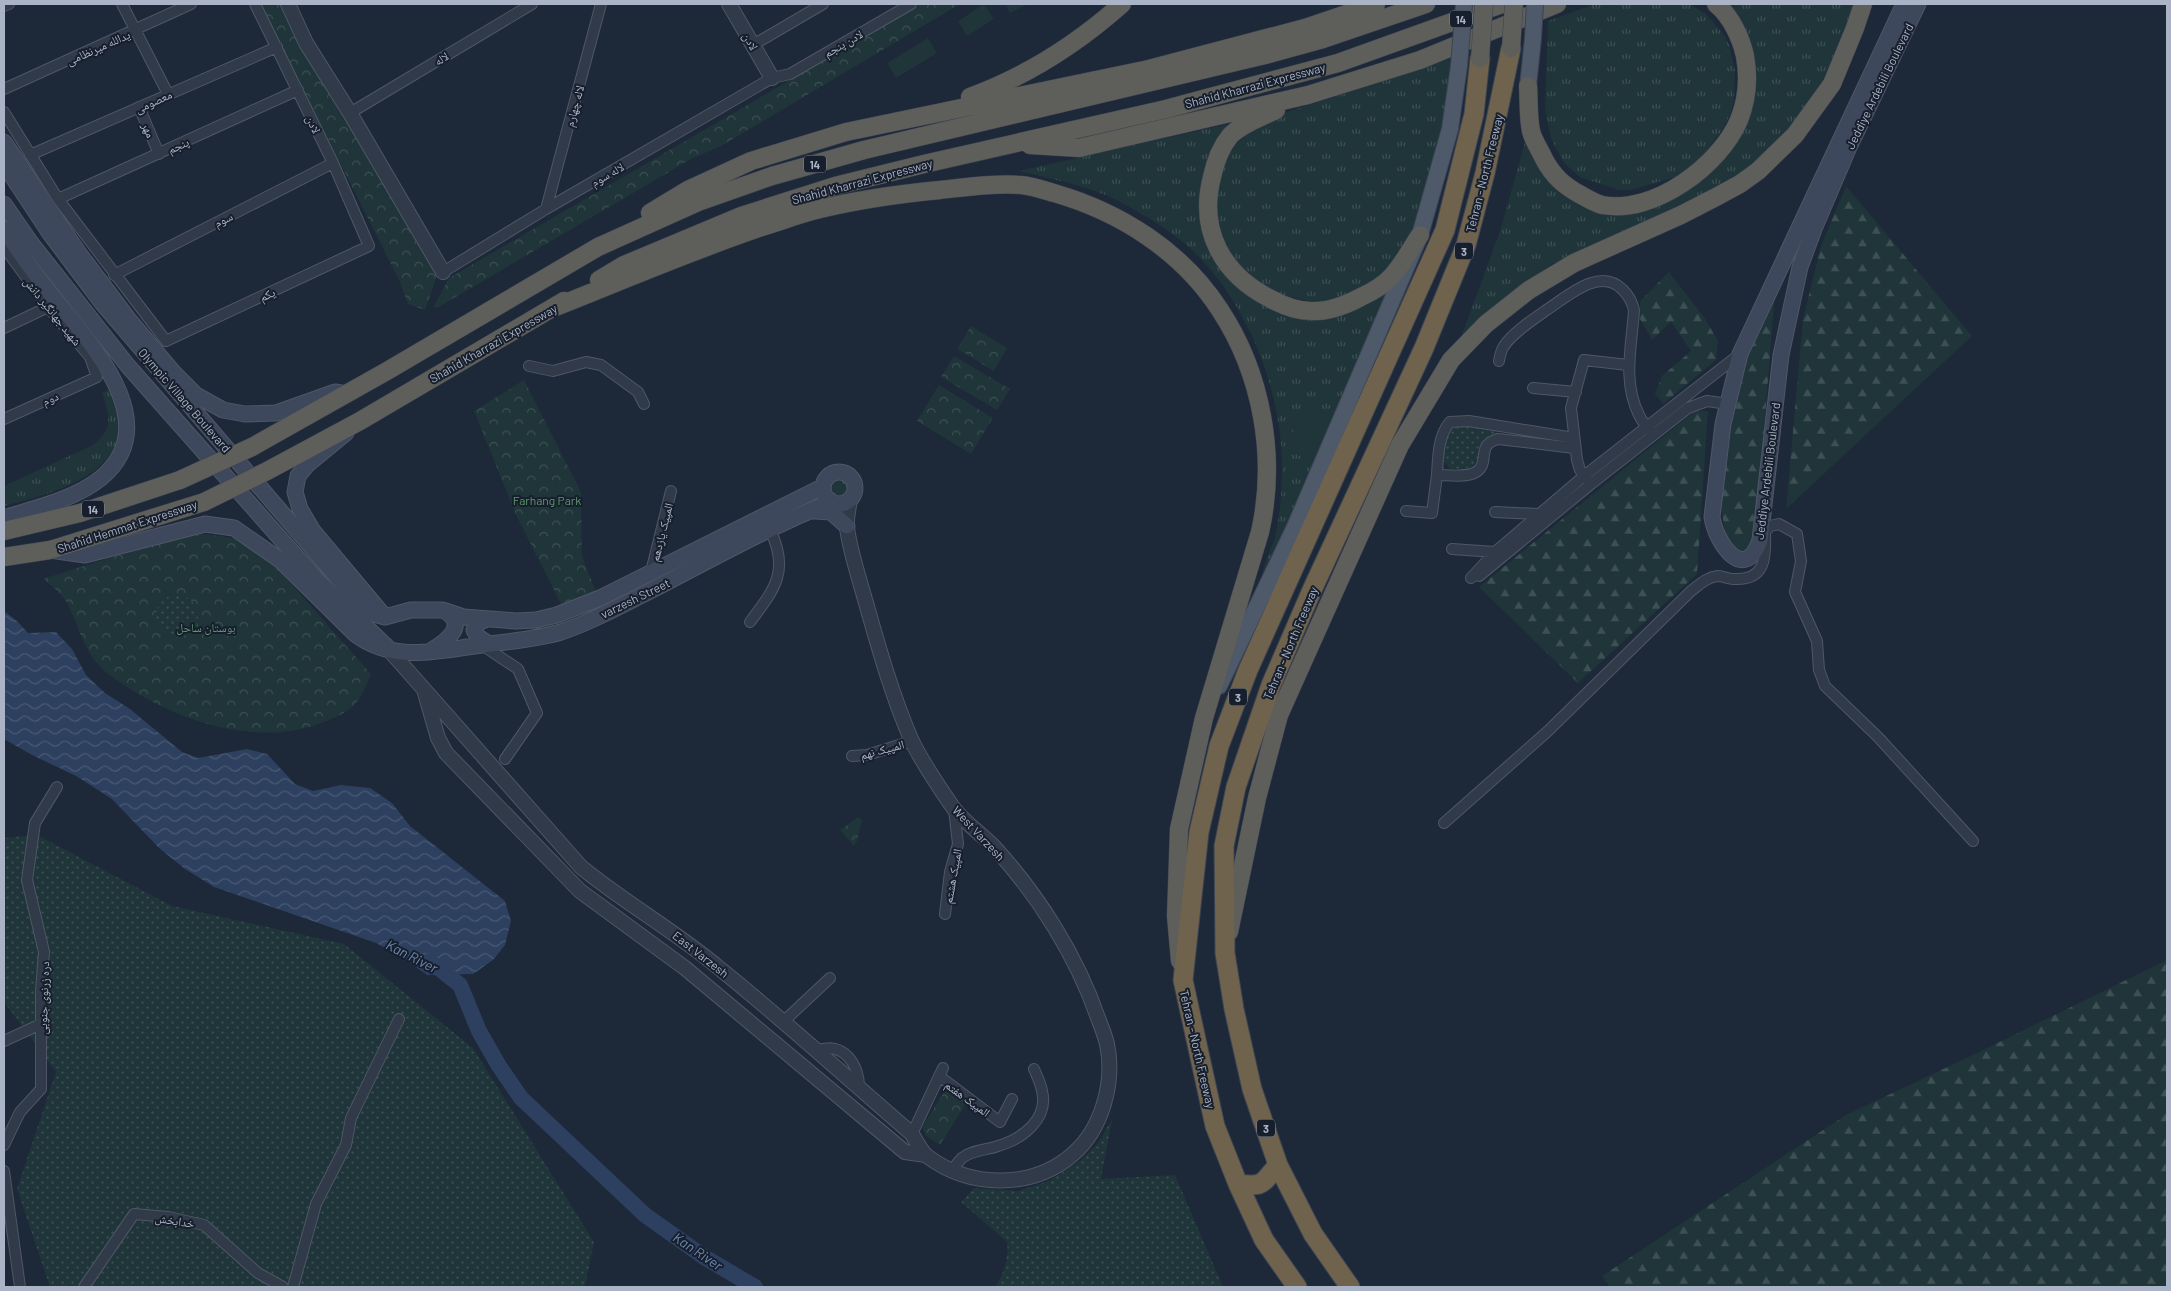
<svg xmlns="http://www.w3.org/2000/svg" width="2171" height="1291" viewBox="0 0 2171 1291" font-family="Barlow,'Noto Naskh Arabic',sans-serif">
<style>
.grass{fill:url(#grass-tufts)}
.forest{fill:url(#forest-firs)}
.park{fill:url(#park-crowns)}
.garden{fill:url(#garden-dots)}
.pitch{fill:#1f3539}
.water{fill:url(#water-waves)}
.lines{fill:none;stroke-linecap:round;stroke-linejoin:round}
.river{stroke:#2d405f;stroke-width:16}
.minor-casing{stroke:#4f5767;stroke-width:12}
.tertiary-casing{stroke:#4f5767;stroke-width:16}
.secondary-casing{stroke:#4f5767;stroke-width:17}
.primary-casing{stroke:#3b4352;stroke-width:18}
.trunk-casing{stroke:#3c4453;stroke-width:19}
.motorway-casing{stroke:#3c4453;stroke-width:21}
.minor{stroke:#313a49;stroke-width:10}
.tertiary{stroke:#313a49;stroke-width:14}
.secondary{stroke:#3e485c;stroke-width:15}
.primary{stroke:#4e5969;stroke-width:16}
.trunk{stroke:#5e5e5b;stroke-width:18}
.motorway{stroke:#6f634d;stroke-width:19}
.primary-bridge-casing{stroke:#3b4352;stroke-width:18;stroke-linecap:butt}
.trunk-bridge-casing{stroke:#3c4453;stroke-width:19;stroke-linecap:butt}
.primary-bridge{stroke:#4e5969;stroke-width:16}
.trunk-bridge{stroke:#5e5e5b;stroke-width:18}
.labels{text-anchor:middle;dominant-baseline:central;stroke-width:4;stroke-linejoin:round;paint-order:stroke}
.shield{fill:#171f2d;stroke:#7f8798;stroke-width:1}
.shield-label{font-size:11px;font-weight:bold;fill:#abb4c6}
.street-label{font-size:12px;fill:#abb4c6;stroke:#171f2d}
.park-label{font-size:12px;fill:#60986f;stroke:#171f2d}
.water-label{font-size:14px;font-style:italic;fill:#6f89b2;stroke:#171f2d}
</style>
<defs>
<pattern id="grass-tufts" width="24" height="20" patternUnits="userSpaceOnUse" patternTransform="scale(1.25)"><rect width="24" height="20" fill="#1f3539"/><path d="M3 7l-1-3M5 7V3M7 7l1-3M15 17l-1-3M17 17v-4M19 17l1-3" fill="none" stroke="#3d5054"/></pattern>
<pattern id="forest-firs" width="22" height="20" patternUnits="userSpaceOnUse" patternTransform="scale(1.25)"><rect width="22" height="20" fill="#1f3539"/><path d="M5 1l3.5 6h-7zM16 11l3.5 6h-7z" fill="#3d5054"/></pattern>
<pattern id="park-crowns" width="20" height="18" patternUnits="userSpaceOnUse" patternTransform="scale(1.25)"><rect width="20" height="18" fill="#1f3539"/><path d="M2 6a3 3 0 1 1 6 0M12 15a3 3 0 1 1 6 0" fill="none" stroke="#3d5054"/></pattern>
<pattern id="garden-dots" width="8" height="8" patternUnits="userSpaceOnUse" patternTransform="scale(1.25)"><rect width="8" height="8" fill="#1f3539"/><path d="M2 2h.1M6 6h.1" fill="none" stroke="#3d5054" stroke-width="1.8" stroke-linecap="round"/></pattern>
<pattern id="water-waves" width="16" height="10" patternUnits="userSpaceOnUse" patternTransform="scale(1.25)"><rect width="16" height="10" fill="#2d405f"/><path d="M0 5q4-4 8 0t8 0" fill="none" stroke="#495974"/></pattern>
</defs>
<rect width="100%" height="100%" fill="#1d2838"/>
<path class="grass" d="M1595,4H1690L1706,14L1725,36L1729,45L1735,70L1734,101L1730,115L1722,130L1708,149L1693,165L1678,176L1631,190H1619L1580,177L1564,163L1551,139L1545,108L1548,21Z
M1724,4H1853L1847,28L1824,84L1807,110L1752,167L1696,199L1552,264L1521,285L1496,305L1460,340L1500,231L1525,142C1537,171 1556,200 1590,207C1596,209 1606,206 1612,205C1632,202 1651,199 1670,196L1750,103Z
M1453,58C1447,121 1428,179 1409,240C1398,264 1374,285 1349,294C1343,296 1337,299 1331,300C1319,303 1305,301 1293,298C1241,285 1207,233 1219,180C1223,161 1233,145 1248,133C1271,114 1303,107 1331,98C1372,85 1413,71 1453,58Z
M1237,122L1202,183L1237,284L1340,315L1368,305L1390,291L1263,579C1260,571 1272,547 1275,537C1280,515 1282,491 1282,469C1283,397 1251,311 1200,258C1179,236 1151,219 1124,204C1092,186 1054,180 1019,171Z
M111,388C115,401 119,413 119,426C120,478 42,496 4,506V486L91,446C114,431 110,416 102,393Z
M824 488a14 14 0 1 1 28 0a14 14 0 1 1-28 0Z"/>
<path class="forest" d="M1846,186L1972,336L1786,509L1803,319L1821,246Z
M1669,272L1704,317L1718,341L1716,360L1663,404L1655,394L1662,376L1691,351L1671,322L1652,340L1640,319V301Z
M1775,292L1756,530L1752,545L1745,553L1735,552L1726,537L1721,508L1729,431L1749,346Z
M1695,411H1708L1697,574L1578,683L1479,587Z
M2167,960V1287H1610L1602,1276L1846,1115L1977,1053Z"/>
<path class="park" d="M260,4H281L437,276L425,310L408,304L399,280Z
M921,4H960L721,146L691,159L437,308L434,306L449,278Z
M971,326L1007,348L994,371L957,349Z
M954,356L1010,389L997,410L941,377Z
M524,380L581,492L582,556L596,592L562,606L516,515L474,411Z
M939,385L993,418L971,454L917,421Z
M197,533L241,539L273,563L371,674C366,685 362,699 352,707C345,713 335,718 326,721C262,749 179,722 124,685C115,679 105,673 98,664C82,647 77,620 65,600C60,592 50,585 43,579L112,557Z
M858,817L862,820L857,841L854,846L840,830Z
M946,1089L967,1102L940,1145L926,1136L922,1127Z"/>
<path class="garden" d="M1459,426L1490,427L1500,435C1489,433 1483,440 1478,449C1484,468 1465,469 1451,470L1442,459L1444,441L1448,430Z
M156 616a21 21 0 1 1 42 0a21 21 0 1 1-42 0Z
M37,835L172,906L344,944L473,1048L594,1242L585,1287H50L17,1189L56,1072L4,1002V838Z
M1112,1119L1101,1179L1175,1175L1223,1287H995C1004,1273 1009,1259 1007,1242L961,1202L974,1188L1018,1191L1049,1181L1081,1160L1098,1143Z"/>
<path class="pitch" d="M984,4L994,19L967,36L958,21Z
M1005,4H1028L1010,13Z
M928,38L937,53L896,78L887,63Z
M1305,405L1336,419L1315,462L1285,450Z"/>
<path class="water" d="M4,611L17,621L28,633L56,632L72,649L86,675L105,693L130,709L182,752L198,758L247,749L267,754L295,784L313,791L341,785L370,788L392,803L410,826L505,901L511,921L505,945L493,960L473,974L427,975L405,959L376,943L214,887L185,869L159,848L112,799L76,776L32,755L4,739Z"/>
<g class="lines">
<path class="river" d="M428,962L436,966L460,985L479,1031L499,1066L521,1098L645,1215L704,1257L755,1287"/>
<g class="minor-casing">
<path id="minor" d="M122,4L168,94
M4,6L9,4
M753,45L823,4
M4,89L191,4
M139,107L159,154
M4,112L58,199L166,341L369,246L333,163L255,4
M350,113L532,4
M30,155L277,47
M58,199L298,90
M546,209L601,4
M4,247L48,307L90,357L97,377L4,419
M443,272L546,209L772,78L790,74L911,4
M114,275L333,163
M4,328L48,307
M1499,361C1500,356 1501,350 1504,346C1512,333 1535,318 1548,309C1568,296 1600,266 1623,290C1629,296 1632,301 1634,310C1632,345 1622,381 1639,415C1642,421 1645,426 1651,431
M529,366L553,371L586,362L601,365L638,392L644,404
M1533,388L1576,392
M1574,438L1469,421L1450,422C1438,435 1438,458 1437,475C1448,475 1466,478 1476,472C1491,463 1475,445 1498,439L1574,448
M1589,481L1580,470L1577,460L1571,408L1584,360L1628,365
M1406,511L1432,513L1437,475
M1495,512L1539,514
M1761,537L1770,526L1779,524L1797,534L1801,561L1795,592L1817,641L1819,670L1825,686L1878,737L1973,841
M1452,549L1495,552
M651,572L671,491
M1479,576L1591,484L1688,408L1707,401L1728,404
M1471,578L1495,552L1584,476L1740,354
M750,622C775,589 790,570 770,530
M482,645L518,669L537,713L505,759
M852,756L867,755L912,741
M1444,823L1548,731L1691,591C1699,585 1707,577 1718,576C1723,576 1728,579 1733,579C1765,581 1766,559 1765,534
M945,914L950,872L958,844L954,809
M783,1022L830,978
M4,1041L41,1024
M817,1051C843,1040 860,1065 859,1089
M939,1076L1000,1122L1012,1099
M912,1134L943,1068
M4,1145L20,1112L41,1089V991L44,952L27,880L35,823L57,787
M952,1170C955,1166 958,1162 962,1158C972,1150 987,1150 998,1146C1022,1139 1049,1119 1042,1091C1041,1084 1037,1076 1034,1069
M4,1171L20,1287
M84,1287L134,1214L168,1217L204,1225L258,1273L283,1287
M293,1287L316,1204L346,1145L351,1118L399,1019"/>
</g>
<g class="tertiary-casing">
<path id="tertiary" d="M288,4L306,43L350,113L443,272
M729,4L772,78
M391,652L581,867C625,903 675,931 719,968C785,1021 847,1078 912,1134C916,1141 921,1151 927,1156C969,1188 1032,1190 1073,1154C1102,1129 1115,1082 1107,1044C1105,1035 1101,1026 1098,1018C1077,957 1039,896 995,848C982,834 963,822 952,806C939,787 921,761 911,739C892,695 879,649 866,603C860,581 849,548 847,527C846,518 849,508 850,499
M425,693L438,738L446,753L580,891L685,968L905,1152L926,1155"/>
</g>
<g class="secondary-casing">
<path id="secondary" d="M1904,4L1740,354L1723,424L1712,517C1716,544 1745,584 1760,540L1781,355L1800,267L1814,229L1849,147L1918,4
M4,142L78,252L130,321L174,373L196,395L223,410L245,414L276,413L335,392L347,394
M4,164L51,235L102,303L367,612L385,617L411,610H443L464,617L516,621L536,620L557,615L600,598L822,487
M4,204L31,243L128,366L318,581L387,647
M4,229C18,251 34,273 50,293C87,340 168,422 101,478C75,499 36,508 4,518
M346,433L307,465L298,476L295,492L300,509L313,531L385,617
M823 488a16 16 0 1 1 32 0a16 16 0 1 1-32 0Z
M815,511L831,512L847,526
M50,550L85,555L205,524L234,528L280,560L355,634C389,660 428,653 467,647C499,642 530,641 561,632C592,622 622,605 650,591C710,560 769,527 831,502
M487,619L477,623L474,630L478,637L489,644
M432,650C447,641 468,625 445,611"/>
</g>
<g class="primary-casing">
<path id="primary" d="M1528,86L1533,38
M1219,686L1294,529L1420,235L1450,129L1459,66"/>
</g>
<g class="trunk-casing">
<path id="trunk" d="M1528,86C1529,100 1528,117 1531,131C1533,140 1540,150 1544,159C1553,176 1564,186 1581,195C1588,199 1595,203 1602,205C1654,215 1720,165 1739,120C1747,100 1749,78 1745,56C1741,38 1731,16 1716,4
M970,97C1027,76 1077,44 1122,4
M1276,110C1262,117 1241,124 1230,136C1220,148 1215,163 1212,177C1198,231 1223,275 1271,299C1282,305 1298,311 1311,311C1328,312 1346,305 1361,297C1372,292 1384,285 1392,276C1403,264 1411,248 1420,235
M1030,145L1079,148L1308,95L1420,60L1557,4
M650,213L688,190L751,161L846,132L1149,69L1305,28L1376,4
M599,280L624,265L741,216L835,186L924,164L1166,109L1338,63L1502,4
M553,308C624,280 693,250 765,226C782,221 799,214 816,210C856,200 898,194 940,190C967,187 994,183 1021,185C1032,186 1044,190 1054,193C1120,212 1182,251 1220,310C1262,374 1277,457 1260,532L1204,718L1179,829L1176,916L1180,961
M252,447L387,371L598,247L698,202L772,176L864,150L1265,55L1323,39L1426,4
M267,471L360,421L564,301
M4,531L80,513L180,480
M4,557L50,550L204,502
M1229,932L1257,798L1279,715L1400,445L1451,360L1486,324L1529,290L1574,263L1681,215L1716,197L1740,184L1758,171L1795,135L1832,84L1855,28L1863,4"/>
</g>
<g class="motorway-casing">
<path id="motorway" d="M1238,1184C1265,1187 1261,1184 1278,1165
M1297,1287L1264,1240L1238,1184L1215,1126L1183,980L1199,832L1219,746L1248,670L1445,230L1474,114L1480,58
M1350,1287L1313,1234L1278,1165L1252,1089L1234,1009L1225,953L1224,846L1236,787L1271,685L1312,590L1424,348L1466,245L1485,173L1511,48"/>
</g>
<use href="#minor" class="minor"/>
<use href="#tertiary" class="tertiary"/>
<use href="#secondary" class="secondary"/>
<use href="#primary" class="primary"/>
<use href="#trunk" class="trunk"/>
<use href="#motorway" class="motorway"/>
<g class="primary-bridge-casing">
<path id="primary-bridge" d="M1533,38L1535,4
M1459,66L1464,4"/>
</g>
<g class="trunk-bridge-casing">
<path id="trunk-bridge" d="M1511,48L1514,4
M1480,58L1484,4
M180,480L252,447
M204,502L267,471"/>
</g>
<use href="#primary-bridge" class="primary-bridge"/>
<use href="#trunk-bridge" class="trunk-bridge"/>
</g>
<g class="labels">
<g class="shield">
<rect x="1450" y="10.5" width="22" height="17" rx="4"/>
<rect x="804" y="155.5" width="22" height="17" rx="4"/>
<rect x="1455" y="242.5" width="18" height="17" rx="4"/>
<rect x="82" y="500.5" width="22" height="17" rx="4"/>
<rect x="1229" y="688.5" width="18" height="17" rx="4"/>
<rect x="1257" y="1119.5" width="18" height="17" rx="4"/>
</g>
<g class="shield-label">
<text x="1461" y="19">14</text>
<text x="815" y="164">14</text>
<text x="1464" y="251">3</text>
<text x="93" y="509">14</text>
<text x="1238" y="697">3</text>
<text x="1266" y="1128">3</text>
</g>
<g class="street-label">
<text transform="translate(751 41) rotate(60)">لادن</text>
<text transform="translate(843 43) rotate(-30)">لادن پنجم</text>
<text transform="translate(98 47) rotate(-24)">یدالله میرنظامی</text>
<text transform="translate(441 58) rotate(-31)">لاله</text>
<text transform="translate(1255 85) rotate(-15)">Shahid Kharrazi Expressway</text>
<text transform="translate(1879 86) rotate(-64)">Jeddiye Ardebili Boulevard</text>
<text transform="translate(153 101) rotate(-24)">معصومی</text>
<text transform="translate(574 106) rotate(-75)">لاله چهارم</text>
<text transform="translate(314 124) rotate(65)">لادن</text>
<text transform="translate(149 130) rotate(67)">مهر</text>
<text transform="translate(178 145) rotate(-25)">پنجم</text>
<text transform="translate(1484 173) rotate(-76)">Tehran - North Freeway</text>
<text transform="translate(607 174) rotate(-30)">لاله سوم</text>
<text transform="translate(862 181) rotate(-15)">Shahid Kharrazi Expressway</text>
<text transform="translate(223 219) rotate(-27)">سوم</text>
<text transform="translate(267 294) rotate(-25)">یکم</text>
<text transform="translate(53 311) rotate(51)">شهید جهانگیر دانش</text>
<text transform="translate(493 343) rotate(-30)">Shahid Kharrazi Expressway</text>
<text transform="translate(50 398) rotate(-24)">دوم</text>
<text transform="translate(185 400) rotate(49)">Olympic Village Boulevard</text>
<text transform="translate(1767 471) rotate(-83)">Jeddiye Ardebili Boulevard</text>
<text transform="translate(127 526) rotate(-18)">Shahid Hemmat Expressway</text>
<text transform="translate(661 532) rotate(-76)">المپیک یازدهم</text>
<text transform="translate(635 598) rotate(-26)">varzesh Street</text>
<text transform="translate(1290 643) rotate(-67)">Tehran - North Freeway</text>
<text transform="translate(882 749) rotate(-15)">المپیک نهم</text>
<text transform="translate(979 833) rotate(47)">West Varzesh</text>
<text transform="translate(952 876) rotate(-80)">المپیک هشتم</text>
<text transform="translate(701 954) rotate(38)">East Varzesh</text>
<text transform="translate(43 998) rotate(-88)">دره زرنوی جنوبی</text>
<text transform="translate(1198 1049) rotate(77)">Tehran - North Freeway</text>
<text transform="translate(968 1098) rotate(36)">المپیک هفتم</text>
<text transform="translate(175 1220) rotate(9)">خدابخش</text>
</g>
<g class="park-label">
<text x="547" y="500">Farhang Park</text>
<text x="206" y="627">بوستان ساحل</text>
</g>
<g class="water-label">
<text transform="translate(412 956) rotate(27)">Kan River</text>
<text transform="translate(698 1251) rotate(34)">Kan River</text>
</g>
</g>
<rect width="2171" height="1291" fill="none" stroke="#abb4c6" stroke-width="10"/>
</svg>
